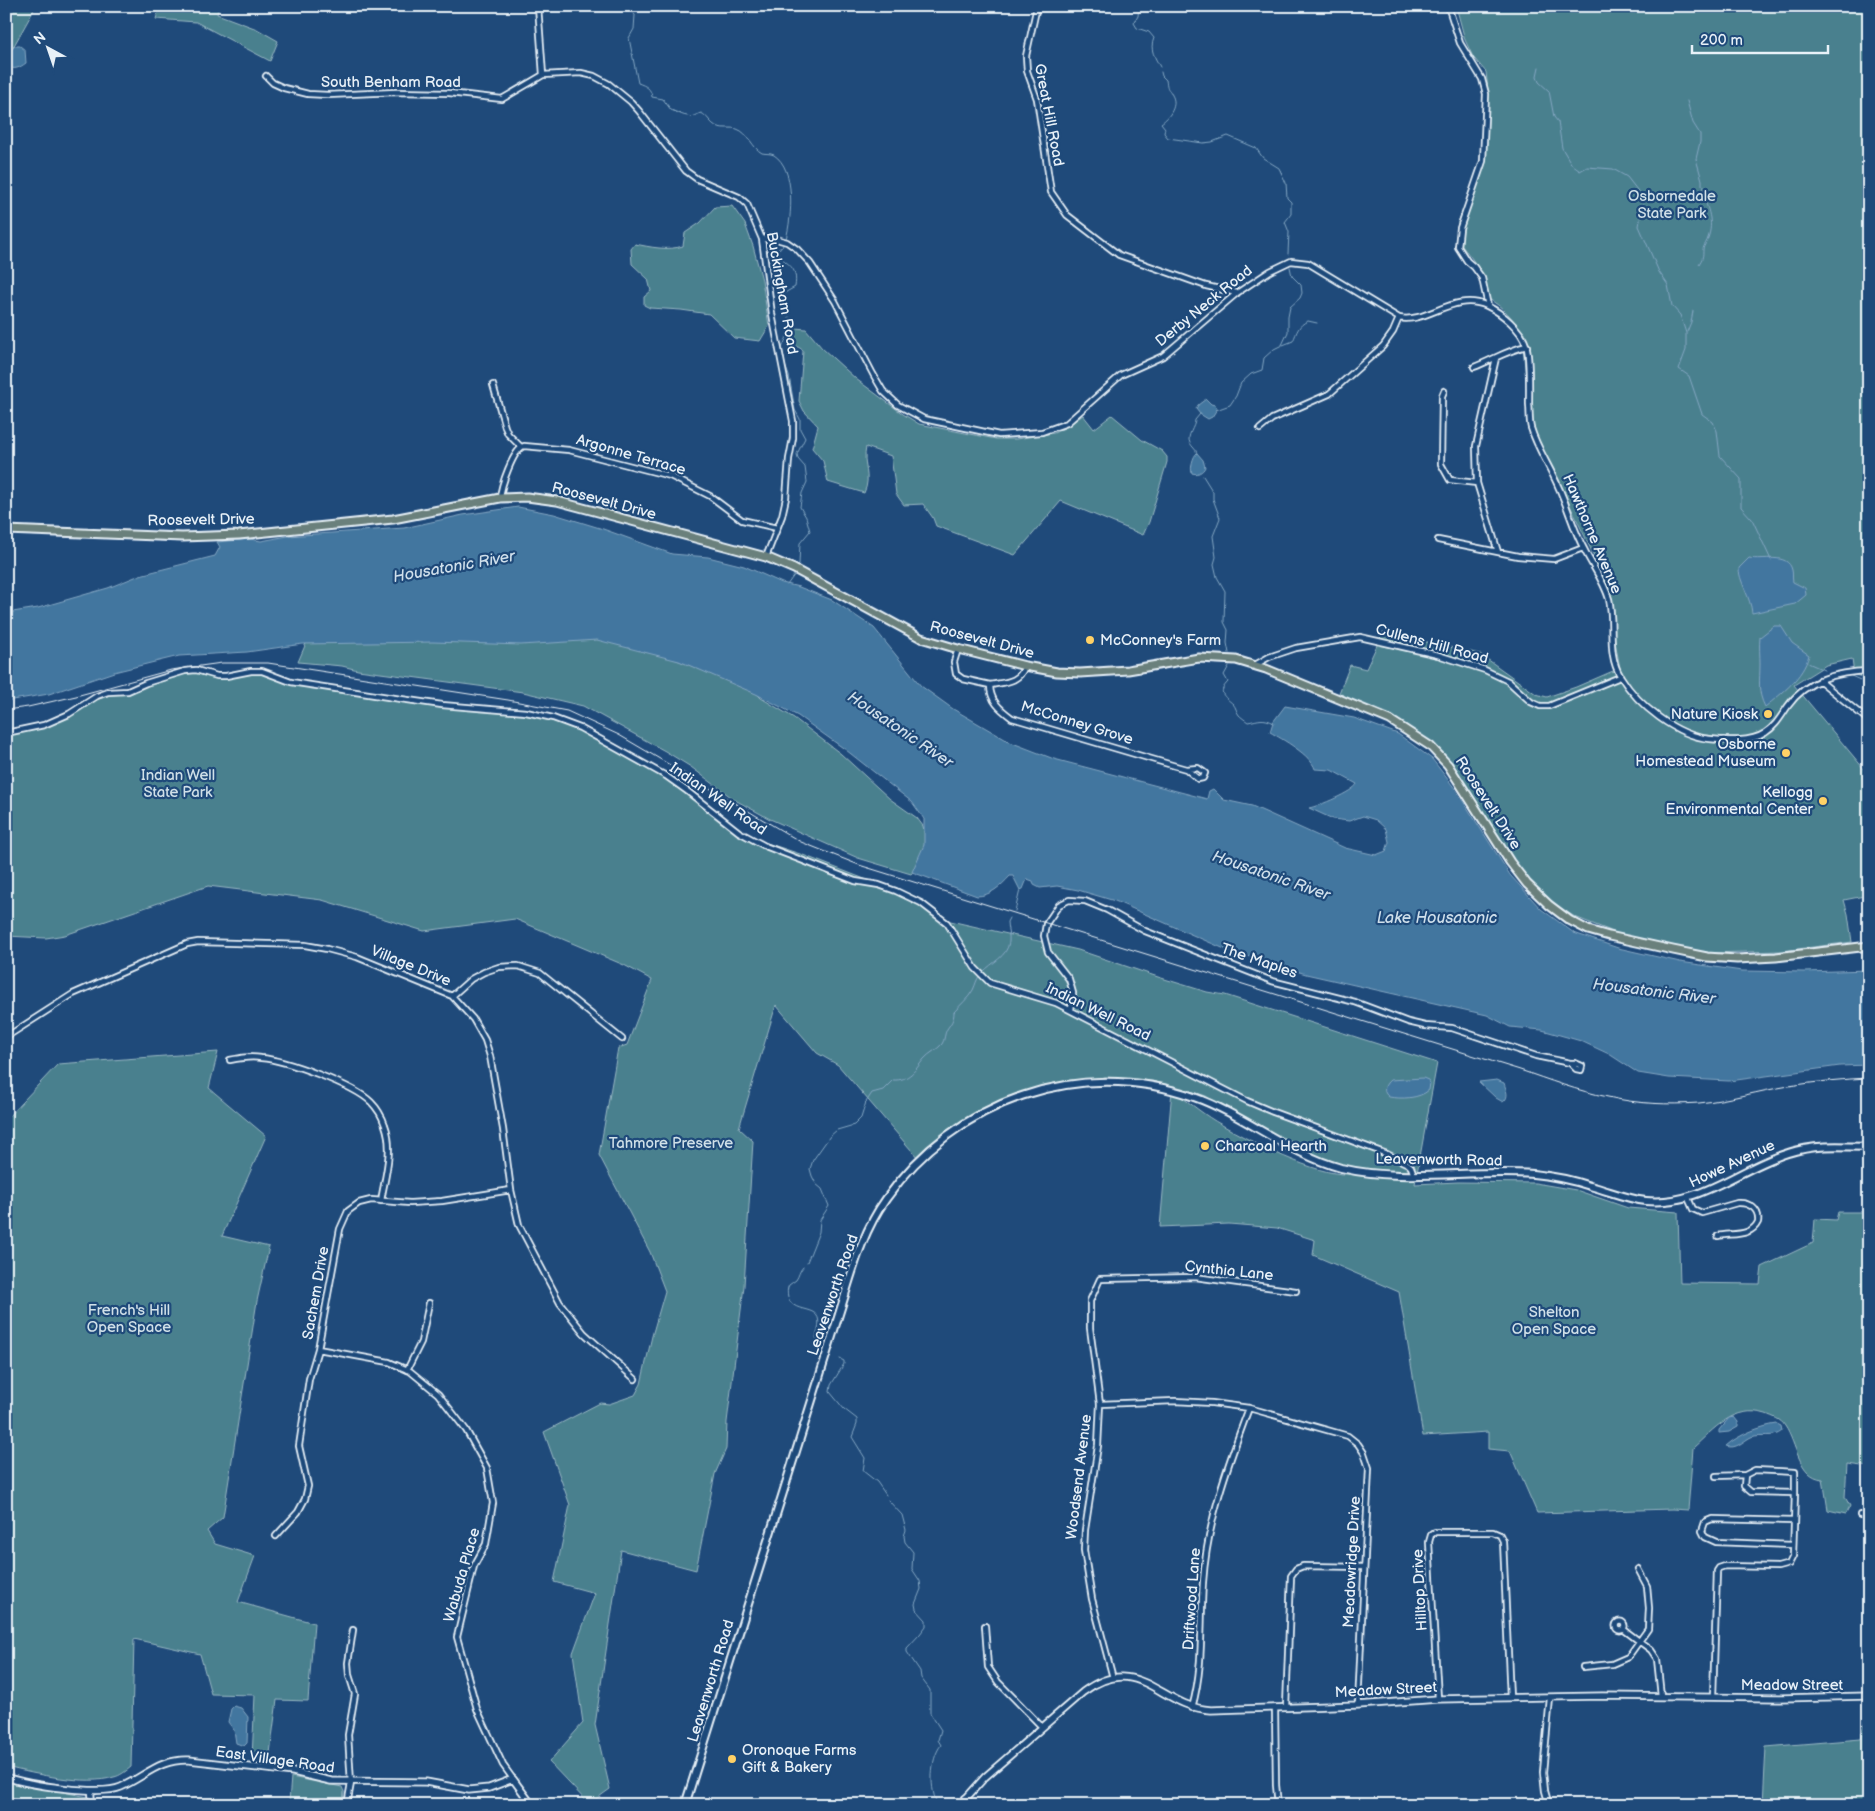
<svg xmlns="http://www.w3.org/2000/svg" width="1875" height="1811" viewBox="0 0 1875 1811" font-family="'Balsamiq Sans',sans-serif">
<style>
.green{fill:#4a808e;stroke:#99b8c3}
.water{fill:#42769f;stroke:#84a7c3}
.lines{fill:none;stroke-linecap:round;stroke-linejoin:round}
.stream{stroke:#84a7c3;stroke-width:1}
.minor-casing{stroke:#e8f1f8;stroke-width:8}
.tertiary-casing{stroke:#e8f1f8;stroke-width:9}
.secondary-casing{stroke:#e8f1f8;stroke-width:10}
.primary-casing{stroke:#e8f1f8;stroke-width:11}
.minor{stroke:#1f4a7a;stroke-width:4.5}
.tertiary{stroke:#1f4a7a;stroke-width:5.5}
.secondary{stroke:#1f4a7a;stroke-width:6}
.primary{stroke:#6a807c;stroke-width:7}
.rail{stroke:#e8f1f8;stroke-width:1}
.poi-dot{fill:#ffd166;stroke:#1f4a7a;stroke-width:2}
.labels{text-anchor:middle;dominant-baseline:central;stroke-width:4.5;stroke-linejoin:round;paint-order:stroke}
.street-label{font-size:15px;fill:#e8f1f8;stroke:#1f4a7a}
.park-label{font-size:15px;fill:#d0e0e8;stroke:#1f4a7a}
.poi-label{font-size:15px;fill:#e8f1f8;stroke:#1f4a7a;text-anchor:start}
.water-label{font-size:16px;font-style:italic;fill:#cfdfeb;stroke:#1f4a7a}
</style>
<rect width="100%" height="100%" fill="#1f4a7a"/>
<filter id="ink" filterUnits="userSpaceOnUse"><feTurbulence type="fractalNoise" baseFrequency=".02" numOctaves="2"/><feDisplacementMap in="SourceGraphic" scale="10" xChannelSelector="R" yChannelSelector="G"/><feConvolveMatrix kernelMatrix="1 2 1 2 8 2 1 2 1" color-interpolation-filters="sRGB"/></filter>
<g filter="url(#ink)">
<path class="green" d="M6,6H36L6,60Z
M160,6H219L217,14L257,29L278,41L270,61L196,22L156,19Z
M1456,6H1869V678L1854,675L1852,659L1826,665L1794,685L1869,775V895L1844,900L1848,914L1852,942L1782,951L1708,953L1629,938L1575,917L1545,898L1526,879L1435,748L1422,736L1339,693L1350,665L1366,669L1383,632L1480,654L1536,694L1547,697L1576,687L1620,668L1606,593L1596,560L1557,478L1530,427L1522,334C1514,318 1503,307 1487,298C1482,268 1475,262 1456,239L1458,222L1472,189L1483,154L1488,90L1486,72L1473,57L1465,40Z
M732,206L745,224L753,246L762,280L769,326L760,341L734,338L709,314L681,310L650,308L644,305V297L651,291L648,279L632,264L631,249L635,244C650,247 668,251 683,246L685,233L700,223L715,207Z
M795,328L806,329L822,348L856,379L903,414L919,424L996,439H1016L1054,433L1066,427L1083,415L1094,429L1112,415L1142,440L1162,451L1167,457V462L1149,522L1143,535L1061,501L1015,555L936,526L933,518L923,504L904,505L896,494L891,456L866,447C862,465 872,476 864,493L828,482L823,461L812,448L818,426L804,411L799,401L803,351C800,346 793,347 789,342L790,337Z
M614,635L754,691L761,698L794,718L841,754L890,799L917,818L923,826L925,836L924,851L919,865L911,874L858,858L770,819L735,800L691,767L665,751L583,706L523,692L358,670L342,666L298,662L307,641Z
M261,671L273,672L303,683L435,703L538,713L564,719L577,728L640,761L692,792L728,822L755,839L803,855L893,890L924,903L946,920L1078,950L1158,977L1207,992L1225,995L1437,1063L1415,1184L1458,1182L1535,1183L1576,1190L1628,1208L1678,1212L1680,1283L1760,1284L1762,1267L1813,1243L1815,1219L1836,1220L1838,1212H1869V1467L1847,1464L1845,1497L1850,1506L1846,1514L1828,1510L1823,1479C1798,1477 1797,1443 1785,1426C1781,1419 1773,1417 1766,1414C1734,1404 1714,1429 1693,1448L1688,1510L1672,1509L1537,1513L1510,1451L1488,1449V1432L1423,1436L1399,1292L1313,1255L1315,1240L1277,1228L1229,1224L1160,1227L1172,1090C1189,1102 1205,1116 1222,1125C1252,1142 1316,1176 1349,1174L1334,1169L1246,1123L1206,1096L1182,1088L1152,1081L1105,1077L1055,1084L1006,1097L959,1123L918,1158L838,1065L817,1053L776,1005L739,1128L753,1141L744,1286L727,1422L726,1449L715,1474L696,1570L621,1550L595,1725L610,1789L589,1804L549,1762L583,1723L573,1653L595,1593L554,1582L570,1505L544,1432L600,1403L609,1404L635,1395L641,1384L652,1336L665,1291L650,1252L599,1155L618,1048L627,1045L652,980L624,965L515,919L424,931L322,900L208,886L65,935L46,938L6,936V732L18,731L63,717L88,703L137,685L184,673H224Z
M218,1052L209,1088L266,1136L222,1236L269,1247L257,1301L223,1517L207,1531L215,1544L255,1556L238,1602L314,1623L308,1701L277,1700L269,1761L252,1758L255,1695L211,1694L200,1654L134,1639L131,1767C126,1771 120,1776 114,1777C86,1786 35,1774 6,1767V1119L58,1064Z
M1869,1709V1805H1763L1766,1747L1861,1739Z
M291,1777L342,1787L344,1792L343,1805H305L289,1802Z
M6,1781L88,1797L89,1805H6Z"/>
<path class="water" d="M15,46H20L25,50L26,63C19,68 15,70 8,67V53Z
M1206,399L1211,404L1215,405L1217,409L1212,417L1208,419L1200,414L1196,409L1198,405Z
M1197,453L1203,460L1205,467C1203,472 1197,475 1192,473C1190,468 1193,456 1197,453Z
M518,507L554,514L603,529L672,554L708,557L744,566L782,583L799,587L832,600L874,628L921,686L953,709L1010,742L1054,759L1207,799L1209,791L1213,789L1224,800L1252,806L1345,848L1376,855L1386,851L1389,842L1386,829L1376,820L1363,816L1349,821L1333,819L1309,808C1319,806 1353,792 1357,784L1331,770L1315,769C1311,755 1282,739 1270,732L1273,722L1285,706L1354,718L1398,734L1432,759L1456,790L1510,875L1541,909L1574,933L1618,948L1680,962L1742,971L1804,972L1869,970V1065L1840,1066L1729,1081L1669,1078L1638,1073L1609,1054L1581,1041L1542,1030L1510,1027L1487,1015L1306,974L1227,950L1115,901L1078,890L1057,886L1040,888L1034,885L1033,881L1027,879L1023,889L1020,890L1013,876H1010C1001,886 990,896 977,896L912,872L924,845V819L912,802L846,750L798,716L756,694L679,661L597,640L521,645L433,642L303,644L247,652L179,656L114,672L49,694L6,701V613L38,608L108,588L140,575L215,556L220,547L217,542L250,539L261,541L288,536L404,528L463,515Z
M1749,558C1762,561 1788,552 1792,570C1793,574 1792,578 1793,582L1805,588L1806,595L1795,604L1752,613C1751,598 1738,579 1739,568Z
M1774,626H1781L1792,643L1809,655C1803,678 1782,693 1765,707C1757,691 1760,681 1760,664C1760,655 1759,646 1760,637Z
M1423,1078L1428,1080L1430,1083L1429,1090C1419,1099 1401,1099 1389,1097C1382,1092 1384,1085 1390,1080Z
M1497,1080L1504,1083C1506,1090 1510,1097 1503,1102L1496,1098L1479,1082Z
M1734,1417L1738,1422V1427L1729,1432L1719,1433V1430L1729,1418Z
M1777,1424L1781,1426L1782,1431C1773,1439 1762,1433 1751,1437C1743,1441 1736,1450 1726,1446C1738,1435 1761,1426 1777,1424Z
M234,1706L241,1708L248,1717L247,1743L244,1746L236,1743L234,1730L228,1722L231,1709Z"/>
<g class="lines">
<path class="stream" d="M629,6L635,15L634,29L629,38L638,83C646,86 651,88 652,97L663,99L671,110L683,115L691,117L701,113C708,116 710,124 718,127C724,129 731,127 737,129C749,133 752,148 762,153C766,154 770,153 774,155C796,169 792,217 786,239
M1139,6L1138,16L1134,23L1137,28L1149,32L1154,38C1149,50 1155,57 1160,67
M6,48V50
M1539,67L1537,76L1539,82L1549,91L1554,117L1558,122L1562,148L1572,165L1580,171L1587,167L1613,169L1627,177L1641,195L1643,202L1639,226L1659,272L1668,285L1672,306L1680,315L1686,333V350L1679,369L1689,376L1702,414L1713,422L1717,431L1720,456L1741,479V507L1752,519L1771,560
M1161,72L1162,76L1166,80C1168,93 1168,86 1172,95C1178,105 1170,117 1161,123L1165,128L1164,133L1168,138L1203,143L1212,142L1228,136L1256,148L1263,158L1279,168L1286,183L1287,198L1291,202V214L1285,222L1289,232L1288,254
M1687,101L1693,123L1700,134V142L1696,159L1702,180V185L1704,186L1702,194C1708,208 1714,222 1708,238C1707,242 1704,245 1703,249C1703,256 1703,258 1699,264
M784,243L782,247L778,249L779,256C790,266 798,268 795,287L781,295L779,302L781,309L788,314
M789,317L791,328L782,348L785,365L789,376L795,410L800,419V429L805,438L797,454L798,459L805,467L807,482L802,493L800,507L806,517L810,531L800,543L799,564L797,567
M1687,332L1691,322L1693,311
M1283,345L1293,341C1297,332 1298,325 1308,321L1317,323
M1216,410L1230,405L1236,396L1241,383L1251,374L1262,370L1264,358L1274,349L1282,345L1288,332V317L1290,307L1300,298L1302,293L1301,285L1292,276L1290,267
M1197,453C1196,449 1192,447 1190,443C1186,436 1195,427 1195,420L1200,414
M1203,476L1213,492V499L1220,518L1213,536L1216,557L1214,564L1217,577L1225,591L1224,622L1228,630L1227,643L1229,653
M787,585L795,574
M1808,663L1824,670
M1229,666L1224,675L1228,682C1217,693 1224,696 1233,704C1236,707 1236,711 1239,715C1241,717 1245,720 1248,722C1259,720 1263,717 1274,723
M1849,675L1869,684
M1015,911L1020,890
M983,972C992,962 1007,957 1009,942C1010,936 1007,928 1007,922L1009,918
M807,1262L819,1232L820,1220L829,1206L822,1189L816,1184L812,1176L810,1169L813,1160L830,1136L837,1130L854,1125L861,1118L866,1102L872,1093L883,1090L893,1080C909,1081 915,1070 924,1059C929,1053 937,1050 942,1044C945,1040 944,1034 947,1029C951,1023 954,1020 954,1012C961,1004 968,999 973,990C976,984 976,980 980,975
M803,1267C799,1271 799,1276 796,1280C794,1282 791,1283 789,1285C787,1288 787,1293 788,1297C794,1318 829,1299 816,1337L818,1341
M840,1359L844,1361V1364L831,1385L830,1392L844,1409L857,1419V1424L852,1437L865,1458L863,1471L877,1482L886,1495
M888,1500L902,1515L906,1530L904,1536L905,1542L913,1552L912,1569L920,1581L921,1589L915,1604L916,1609L926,1620V1626L920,1634L907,1648V1652L920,1671L921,1678L930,1690V1713L941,1730L938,1740L941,1745C930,1759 929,1790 938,1805"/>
<g class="minor-casing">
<path id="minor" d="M538,6L543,75
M1037,6L1026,56L1027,71L1037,99L1051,192L1067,215L1119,255L1206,286L1237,293
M1448,6L1460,43L1482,79L1486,94L1483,161L1460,228L1458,247L1467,261L1474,267L1482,278L1488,306
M266,76L273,83L284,88L308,94L328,95L396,92L449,93L502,99L543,75L581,73L594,76L609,84L631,102L639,111L686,171L697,179L739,197L747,204L762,239L772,314L793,421V438L789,459L786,498L782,516L766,557
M762,239L773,238L787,242L797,249L810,263L835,301L873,374L883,391L898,405L924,419L999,435L1042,432L1067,423L1121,375L1163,356L1237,293L1270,271L1291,261L1308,263L1399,318C1427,324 1454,291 1487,306C1502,313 1521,329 1526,345C1530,355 1529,391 1529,404C1530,412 1529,421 1531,428C1537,448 1550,467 1558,486C1568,507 1573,529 1584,549C1592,566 1604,581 1609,599C1615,624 1606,654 1621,677C1638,705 1676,736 1710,739C1725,741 1752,742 1765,733C1776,726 1781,716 1788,706C1807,679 1838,672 1869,671
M1496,358L1476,446L1477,483L1498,552
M1474,367C1492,360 1508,350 1527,346
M493,385L505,427L508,434L521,447
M1444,391L1442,396L1441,464L1450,480L1477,483
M1260,429L1272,419L1329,394L1383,346L1393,332L1399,318
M500,498C501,486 513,450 524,446L569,450L670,476L710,496L742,520L777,528
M1438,540L1518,556L1554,559L1583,548
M958,649L954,662L956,674L963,679L990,685
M1255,665L1269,657L1296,648L1360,637L1438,655L1485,670L1508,681L1531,702L1540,706H1549L1620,677
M1025,666C1019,683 1005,682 990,685C990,701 1000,709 1012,718L1172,765L1186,769L1198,779L1203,778L1205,773L1198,768L1186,769
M1819,680L1869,721
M6,733L44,725L69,714L97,696L108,692L128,691L146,683L185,671L196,670L217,676H226L251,671H262L291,682L401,699L442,705L526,712L553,718L580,728L666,776L687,791L739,832L765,846L855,881L879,885L896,891L921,903L947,923L975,968L990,983L1056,1003L1247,1101L1273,1112L1387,1154L1408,1164L1411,1167L1414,1175
M452,996L471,979L484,972L499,967L518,966L540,973L622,1039
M1071,1010L1073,993L1069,979L1048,952L1044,936L1046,924L1059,905L1069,900L1085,901L1107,910L1145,931L1272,981L1355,1002L1408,1022L1425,1026L1452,1028L1536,1056L1570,1063L1576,1069L1581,1070L1582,1066L1575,1063H1570
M6,1037L73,994L187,944L198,942L305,945L327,949L357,957L452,996L473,1019L485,1040L490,1056L503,1129L511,1190L519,1225L560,1303L584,1333L635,1379
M230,1060C240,1058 250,1056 261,1058C285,1060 354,1085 371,1102C377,1108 382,1116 385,1125C394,1149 385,1176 381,1201
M1688,1198L1693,1209L1702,1213L1737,1203C1749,1202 1760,1209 1758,1222C1751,1237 1732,1233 1718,1236
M318,1349L389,1362L410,1371L438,1394L466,1430L487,1468L493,1503L486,1544L474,1566L457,1637L477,1709L503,1765L513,1779
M407,1370L421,1342L429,1303
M1100,1404L1175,1401L1212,1403L1249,1408L1348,1436L1358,1444L1364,1453L1369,1468L1358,1705
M1755,1470L1795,1472V1493L1751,1492L1744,1486L1745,1475Z
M1716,1476L1745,1475
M1860,1515L1869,1516
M276,1536L298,1512L305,1499L308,1486L299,1446L309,1379L318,1349L340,1229L348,1211L359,1203L371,1200L410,1203L442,1201L511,1190
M1793,1545L1716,1542L1705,1537L1702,1531L1705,1522L1712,1519L1794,1521
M1615.5 1626a4.5 4.5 0 1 1 9 0a4.5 4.5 0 1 1-9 0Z
M985,1626L988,1667L998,1682L1042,1727
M1623,1629L1651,1650L1657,1659L1661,1696
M1583,1667L1612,1664L1628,1657L1648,1629L1649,1608L1647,1586L1638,1569
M1113,1678L1092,1599L1084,1550L1085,1530L1098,1446L1100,1404L1090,1328V1301L1100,1279L1195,1277L1296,1291
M1713,1697L1717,1571L1719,1568L1725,1566L1778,1567L1789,1564L1793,1556L1795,1493
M1438,1699L1429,1542L1431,1535L1435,1532H1493L1500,1535L1503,1541L1510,1698
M1286,1707L1291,1576L1296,1569L1303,1566L1364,1567
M1192,1708C1204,1665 1200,1626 1203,1582C1207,1522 1228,1464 1249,1408
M1275,1708L1276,1785L1278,1805
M91,1791L92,1805
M965,1798L973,1805
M347,1805L351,1783L348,1735L355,1694L349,1675L348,1663L353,1630
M1549,1805L1545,1791L1543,1772L1550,1698"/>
</g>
<g class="tertiary-casing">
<path id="tertiary" d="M6,1777C28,1785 101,1796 121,1787C146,1776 159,1759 189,1760L293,1772L331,1781L426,1782L469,1790L489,1788L513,1779L532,1805
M960,1805L985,1777L1083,1692C1139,1651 1159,1707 1211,1710L1358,1705L1438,1699L1602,1696L1780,1698L1869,1696"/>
</g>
<g class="secondary-casing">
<path id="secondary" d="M685,1805L845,1295C855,1262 865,1228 886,1199C955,1100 1080,1056 1194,1097C1245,1115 1289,1154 1341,1168C1404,1183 1470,1169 1533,1174C1553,1176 1572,1180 1590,1186C1609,1191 1627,1199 1646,1201C1700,1206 1739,1168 1788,1153C1814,1144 1842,1146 1869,1147"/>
</g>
<g class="primary-casing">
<path id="primary" d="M6,530L182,537L239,535L393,519L500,498L527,497L557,501L766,557L794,569L921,638L958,649L1025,666L1057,672L1080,673L1128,670L1199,658L1236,660L1266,669L1390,720L1430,746L1448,765L1510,862L1527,884L1549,905L1569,920L1588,930L1609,936L1673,950L1707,957L1737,959L1776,957L1869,946"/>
</g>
<use href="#minor" class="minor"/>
<use href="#tertiary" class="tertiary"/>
<use href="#secondary" class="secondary"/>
<use href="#primary" class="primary"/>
<path class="rail" d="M6,710L28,707L76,696L171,670L222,663H268L508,700L567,711L619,735L801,842L859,865L1520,1070C1549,1080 1578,1091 1608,1097C1637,1104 1669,1105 1699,1103C1729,1100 1759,1091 1789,1086C1815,1082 1842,1079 1869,1078"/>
</g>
</g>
<g class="poi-dot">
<circle cx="1090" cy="640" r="5"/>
<circle cx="1768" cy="714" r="5"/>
<circle cx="1786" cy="753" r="5"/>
<circle cx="1823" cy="801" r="5"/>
<circle cx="1205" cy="1146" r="5"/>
<circle cx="732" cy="1759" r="5"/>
</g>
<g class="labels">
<g class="street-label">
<text x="391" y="82">South Benham Road</text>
<text transform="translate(1049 115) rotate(79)">Great Hill Road</text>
<text transform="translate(782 293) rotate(80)">Buckingham Road</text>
<text transform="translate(1204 306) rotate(-39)">Derby Neck Road</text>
<text transform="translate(631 455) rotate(16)">Argonne Terrace</text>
<text transform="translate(604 501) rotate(15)">Roosevelt Drive</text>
<text transform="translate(201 520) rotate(-1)">Roosevelt Drive</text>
<text transform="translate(1592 534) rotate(67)">Hawthorne Avenue</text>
<text transform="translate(982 640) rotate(15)">Roosevelt Drive</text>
<text transform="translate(1432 644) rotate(15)">Cullens Hill Road</text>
<text transform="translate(1077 723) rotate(17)">McConney Grove</text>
<text transform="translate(718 799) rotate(35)">Indian Well Road</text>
<text transform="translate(1488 803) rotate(57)">Roosevelt Drive</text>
<text transform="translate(1259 961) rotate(19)">The Maples</text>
<text transform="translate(411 966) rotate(22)">Village Drive</text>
<text transform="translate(1098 1012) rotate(26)">Indian Well Road</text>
<text transform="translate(1439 1160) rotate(1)">Leavenworth Road</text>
<text transform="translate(1732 1164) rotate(-25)">Howe Avenue</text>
<text transform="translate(1229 1271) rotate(6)">Cynthia Lane</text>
<text transform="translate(316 1293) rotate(-80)">Sachem Drive</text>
<text transform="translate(833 1295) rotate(-71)">Leavenworth Road</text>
<text transform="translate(1079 1477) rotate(-83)">Woodsend Avenue</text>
<text transform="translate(1352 1562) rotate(-87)">Meadowridge Drive</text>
<text transform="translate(462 1575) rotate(-74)">Wabuda Place</text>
<text transform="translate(1420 1590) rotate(-93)">Hilltop Drive</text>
<text transform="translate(1192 1599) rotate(-86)">Driftwood Lane</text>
<text transform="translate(711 1681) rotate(-73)">Leavenworth Road</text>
<text x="1792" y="1685">Meadow Street</text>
<text transform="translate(1386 1690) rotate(-3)">Meadow Street</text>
<text transform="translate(275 1760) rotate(8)">East Village Road</text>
</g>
<g class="park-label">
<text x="1672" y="196">Osbornedale<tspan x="1672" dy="17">State Park</tspan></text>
<text x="178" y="775">Indian Well<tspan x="178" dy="17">State Park</tspan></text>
<text x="671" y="1143">Tahmore Preserve</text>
<text x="129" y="1310">French's Hill<tspan x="129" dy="17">Open Space</tspan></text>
<text x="1554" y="1312">Shelton<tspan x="1554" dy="17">Open Space</tspan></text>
</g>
<g class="poi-label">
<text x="1100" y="640">McConney's Farm</text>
<text x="1758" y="714" text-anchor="end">Nature Kiosk</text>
<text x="1776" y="744" text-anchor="end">Osborne<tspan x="1776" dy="17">Homestead Museum</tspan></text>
<text x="1813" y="792" text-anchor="end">Kellogg<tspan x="1813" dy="17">Environmental Center</tspan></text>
<text x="1215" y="1146">Charcoal Hearth</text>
<text x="742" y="1750">Oronoque Farms<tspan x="742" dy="17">Gift &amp; Bakery</tspan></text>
</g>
<g class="water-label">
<text transform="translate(454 567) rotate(-10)">Housatonic River</text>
<text transform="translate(900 730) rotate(34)">Housatonic River</text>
<text transform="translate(1271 876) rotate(19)">Housatonic River</text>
<text x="1437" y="918">Lake Housatonic</text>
<text transform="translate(1654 992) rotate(7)">Housatonic River</text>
</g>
</g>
<rect width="1875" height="1811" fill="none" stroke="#1f4a7a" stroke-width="25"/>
<rect x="12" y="12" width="1850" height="1786" fill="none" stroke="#e8f1f8" stroke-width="2" filter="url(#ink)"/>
<g transform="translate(48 48) rotate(320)" stroke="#1f4a7a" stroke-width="4" paint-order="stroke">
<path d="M0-4L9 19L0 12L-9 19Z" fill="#e8f1f8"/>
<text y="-8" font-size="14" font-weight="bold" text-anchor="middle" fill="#e8f1f8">N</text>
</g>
<path d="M1692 45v8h136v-8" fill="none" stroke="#e8f1f8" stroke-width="2.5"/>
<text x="1700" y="45" font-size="15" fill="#e8f1f8" stroke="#1f4a7a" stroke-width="4" paint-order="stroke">200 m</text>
</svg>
